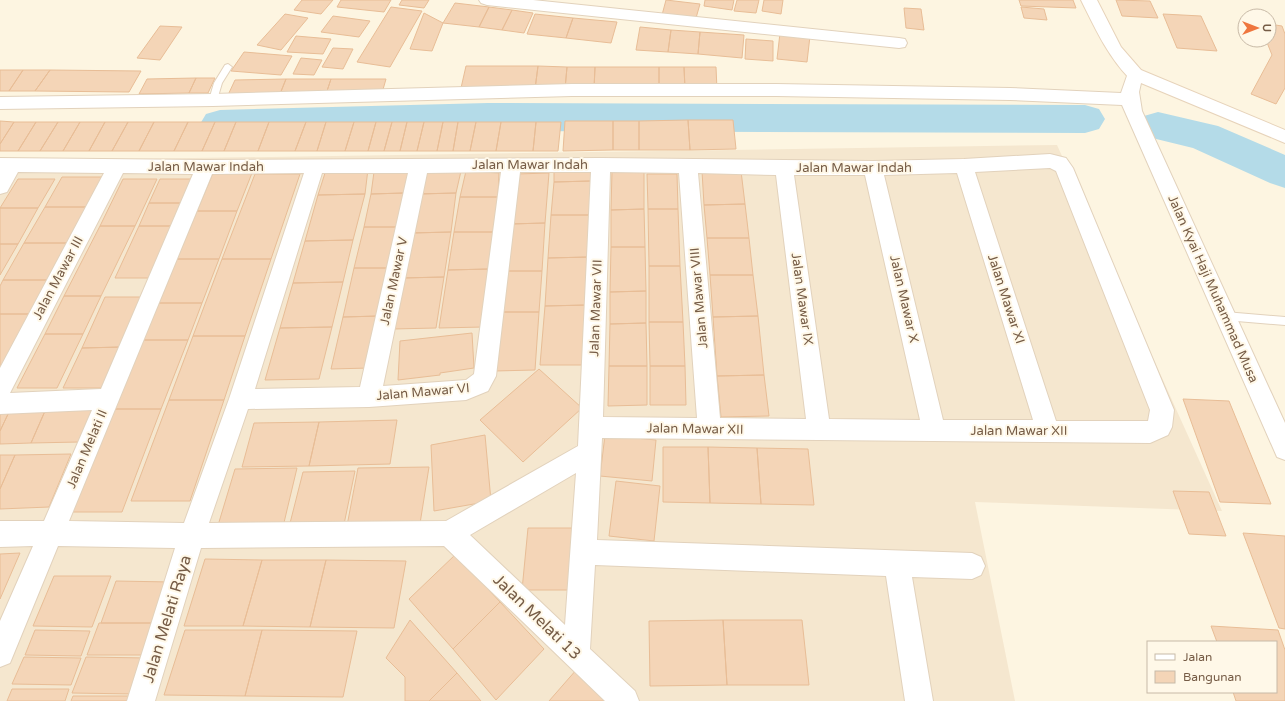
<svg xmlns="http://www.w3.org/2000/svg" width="1285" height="701" viewBox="0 0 1285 701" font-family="'Varela Round',sans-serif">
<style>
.residential{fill:#f5e7cf}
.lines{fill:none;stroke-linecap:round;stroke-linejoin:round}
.river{fill:#b4dbe8;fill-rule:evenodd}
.building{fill:#f4d5b7;stroke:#e8bd96}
.lane-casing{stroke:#e2d2bc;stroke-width:2}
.street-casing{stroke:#e2d2bc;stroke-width:2}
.secondary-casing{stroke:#e7d3ba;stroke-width:2}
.lane{fill:#fff;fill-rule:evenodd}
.street{fill:#fff;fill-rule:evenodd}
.secondary{fill:#fff;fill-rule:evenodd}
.labels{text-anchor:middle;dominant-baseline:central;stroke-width:4;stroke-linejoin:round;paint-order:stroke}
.street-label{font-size:13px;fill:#765c46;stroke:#fff8e8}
.near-street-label{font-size:16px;fill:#765c46;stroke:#fff8e8}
</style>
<rect width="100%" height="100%" fill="#fdf5e1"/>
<path class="residential" d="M1057,145L1222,511L975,502L1015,701H0V161Z"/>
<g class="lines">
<path class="river" d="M488,103L1085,105L1099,109L1105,119L1099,129L1085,133L488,131L220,138L206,134L200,124L206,114L220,110Z
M1158,112L1218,126L1285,155V188L1270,183L1193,148L1144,136L1138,126L1144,116Z"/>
</g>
<path class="building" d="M302,0H333L321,14L294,10Z
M341,0H391L384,12L337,7Z
M402,0H429L424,8L399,5Z
M666,0L700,4L696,18L662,15Z
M705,0H734L732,10L704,6Z
M737,0H759L756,13L734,11Z
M764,0H783L781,14L762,11Z
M1019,0H1073L1076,8L1021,6Z
M1116,0L1150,1L1158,18L1122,16Z
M455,3L489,7L479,27L443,23Z
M391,7L422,11L390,67L357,62Z
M489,7L512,10L502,30L479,27Z
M1021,7L1044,9L1047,20L1024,18Z
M904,8L921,9L924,30L906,28Z
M512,10L533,13L524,33L502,30Z
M424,13L443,23L432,51L410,49Z
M285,14L308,18L281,50L257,45Z
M535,14L573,18L566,38L527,34Z
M1163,14L1201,16L1217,51L1177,48Z
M333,16L370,21L359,37L321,32Z
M573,18L617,22L611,43L566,38Z
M1269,24L1282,26L1285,34V88L1276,104L1251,94L1272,55L1266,40H1269Z
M160,26L182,27L160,60L137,58Z
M640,27L671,30L668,52L636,50Z
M671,30L700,32L698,54L668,52Z
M700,32L744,35L742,58L698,54Z
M780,33L810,36L807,62L777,59Z
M296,36L331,39L323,54L287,52Z
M746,39L773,41V61L745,59Z
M333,48L353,49L343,69L322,67Z
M244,52L292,56L281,75L231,71Z
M301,58L322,60L314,75L293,74Z
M466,66H538L535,89L461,88Z
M538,66L567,67L565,89H535Z
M567,67H595L594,89H565Z
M595,67H659V89H594Z
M659,67H684L685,89H659Z
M684,67H716L717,90L685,89Z
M0,70H23L9,91H0Z
M23,70H50L35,91H9Z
M50,70L141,71L129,92L35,91Z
M196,78H215L208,93H189Z
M196,78L189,93L139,94L147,79Z
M286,79H331L326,94H280Z
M286,79L280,94L228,95L235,80Z
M331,79H386L382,93L326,94Z
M688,120H733L736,149L690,150Z
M688,120L690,150H639V121Z
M0,121L14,122L0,144Z
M565,121H613V150L563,151Z
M613,121H639V150H613Z
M14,122H36L18,151H0V144Z
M36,122H58L40,151H18Z
M58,122H80L63,151H40Z
M80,122H105L89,151H63Z
M105,122H128L112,151H89Z
M128,122H154L139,151H112Z
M154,122H188L174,151H139Z
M188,122H215L202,151H174Z
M215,122H236L224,151H202Z
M236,122H269L258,151H224Z
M269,122H306L295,151H258Z
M306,122H326L317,151H295Z
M326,122H354L345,151H317Z
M354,122H376L368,151H345Z
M376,122H392L384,151H368Z
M392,122H407L400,151H384Z
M407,122H424L417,151H400Z
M424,122H443L437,151H417Z
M443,122H458L453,151H437Z
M458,122H476L470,151H453Z
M476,122H501L496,151H470Z
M501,122H536L533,151H496Z
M536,122H561L558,151H533Z
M368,169L365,194L318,195L326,170Z
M409,170L404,193L371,194L374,172Z
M425,171H461L456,193L418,194Z
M466,171L499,173L498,197H460Z
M554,171H591V181L554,182Z
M612,171H644V209L611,210Z
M702,171H741L745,204L704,205Z
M213,173H252L237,211H197Z
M549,173L545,223L510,224L516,174Z
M255,174H300L271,259H222Z
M647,174H677L678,209H648Z
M62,177H103L87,207H45Z
M18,179H55L38,208H0Z
M123,179H157L135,226H100Z
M160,179H196L186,203H149Z
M591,181L590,215H551L554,182Z
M404,193L398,227H364L371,194Z
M456,193L451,232L411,233L418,194Z
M365,194L353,240L305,241L318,195Z
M460,197H498L494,232H454Z
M149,203H186L176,226H139Z
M745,204L749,238H707L704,205Z
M45,207H87L68,243H24Z
M0,208H38L18,244H0Z
M644,209L645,247H611V210Z
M648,209H678L680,266H649Z
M197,211H237L219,259H177Z
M551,215H590L589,257L548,258Z
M545,223L542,271H505L510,224Z
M100,226H135L101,296H64Z
M139,226H176L154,278H115Z
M364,227H398L389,268H354Z
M451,232L444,277L402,278L411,233Z
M454,232H494L489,269L448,270Z
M707,238H749L753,275H710Z
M353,240L343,282L293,283L305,241Z
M24,243H68L48,280H3Z
M0,244H18L0,275Z
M611,247H645L646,291L610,292Z
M589,257L587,305L545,306L548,258Z
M177,259H219L202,303H159Z
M222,259H271L245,336H193Z
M649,266H680L683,322H649Z
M354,268H389L379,316L343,317Z
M489,269L483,327L439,328L448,270Z
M505,271H542L539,312H501Z
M710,275H753L758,316L713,317Z
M444,277L436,328L393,329L402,278Z
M3,280H48L30,314H0V286Z
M343,282L332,327L280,328L293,283Z
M646,291V323L610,324V292Z
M64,296H101L83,334H45Z
M105,297H143L122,347L82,348Z
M159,303H202L188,340H143Z
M587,305L585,365H540L545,306Z
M501,312H539L535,370L495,371Z
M0,314H30L0,373Z
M379,316L369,368L331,369L343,317Z
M758,316L764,375L717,376L713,317Z
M649,322H683L685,366H650Z
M646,323L647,366H609L610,324Z
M332,327L319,379L265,380L280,328Z
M472,333L474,368L440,373V375L398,380L400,341Z
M45,334H83L57,388H17Z
M193,336H245L224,400H169Z
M143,340H188L161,409H114Z
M122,347L105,388H63L82,348Z
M609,366H647V405L608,406Z
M650,366H685L686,405H650Z
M539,369L582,408L523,462L480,420Z
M764,375L769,416L721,417L717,376Z
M1183,399L1229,401L1271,504L1220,502Z
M169,400H224L190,501H131Z
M114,409H161L122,512H70Z
M92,410L79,442L31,443L45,411Z
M45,411L31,443L0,444V431L9,412Z
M0,412H9L0,431Z
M397,420L390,464L309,466L319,422Z
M319,422L309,466L242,467L254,423Z
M485,435L491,501L434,511L431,445Z
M605,435L656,440L652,481L600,476Z
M663,447H708L710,503L663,502Z
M708,447L757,448L761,504L710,503Z
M757,448L808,449L814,505L761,504Z
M71,454L49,507L0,509V489L15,455Z
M0,455H15L0,489Z
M429,467L419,530L346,531L358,468Z
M297,468L282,531L216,532L235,469Z
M355,471L342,534L287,535L303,472Z
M616,481L660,486L654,541L609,536Z
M1173,491L1209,492L1226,536L1189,534Z
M528,528H577L572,590H522Z
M1243,533L1285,536V629L1279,628Z
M20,553L0,599V554Z
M456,554L500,602L453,649L409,599Z
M205,559L262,560L243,626H184Z
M262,560H326L310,627L243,626Z
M326,560L406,561L394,628L310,627Z
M54,576H111L92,627L33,626Z
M116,581L171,582L157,623H101Z
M500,602L544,649L496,700L453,649Z
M410,620L457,673L429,701H405V677L386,658Z
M723,620H802L809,685H727Z
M723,620L727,685L650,686L649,621Z
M99,623H157L146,655H87Z
M1211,626L1278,630L1285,650V701H1236L1233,692H1276V642H1217Z
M35,630L90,631L81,656L25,655Z
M185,630H262L245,696L164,695Z
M262,630L357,631L343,697L245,696Z
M24,657L81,658L71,685L12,684Z
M86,657L147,658L135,694L72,693Z
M577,669L607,701H549Z
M457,673L481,701H429Z
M12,689H69L65,701H7Z
M73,696H133L131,701H71Z"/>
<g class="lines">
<g class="lane-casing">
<path id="lane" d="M228,64L232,67L222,83L217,100L216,102H210L209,100L214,83L225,65Z
M1225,312L1285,317V325L1225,320L1221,319L1220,316L1221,313Z"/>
</g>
<g class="street-casing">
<path id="street" d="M479,0H533L899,38L905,39L907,43L905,47L899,48L487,5L481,3Z
M1135,68L1141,70L1143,74L1139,92L1142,111L1285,423V460L1277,457L1122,105L1010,100L776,96H572L213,106L0,109V97L213,94L572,84H776L1010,88L1121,93L1129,70Z
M1050,154L1066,158L1073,168L1174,410L1172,427L1168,435L1150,443L602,438L597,540L972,553L981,557L985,566L981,575L972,579L912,577L933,701H905L886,576L595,565L590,649L635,691L639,701H605L444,546L201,548L155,701H127L175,548L58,546L10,663L0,667V621L33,546L0,547V521H44L92,410L0,414V368L104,173L18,172L7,192L0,194V158L205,160L601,158L873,161L964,159ZM1050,168L1056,171L1150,410L1148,421H1056L975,172ZM501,172L474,374L466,380L383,386L427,173ZM520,172H591L578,446L446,521L209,523L248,409L369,407L466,400L488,391L496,376ZM610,172L679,173L697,418L603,417ZM123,173L193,174L101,389L10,393ZM304,173L229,399L184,523L69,521L212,174ZM322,173H408L360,387L255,389ZM698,173L776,175L806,419L720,418ZM957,173L1033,420H943L884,175ZM794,175H865L920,420L829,419ZM576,473L565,625L470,535Z"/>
</g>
<g class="secondary-casing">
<path id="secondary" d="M1081,0H1097L1121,47L1141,70L1285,130V143L1129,78C1107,55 1095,28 1081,0Z"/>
</g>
<use href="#lane" class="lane"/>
<use href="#street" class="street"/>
<use href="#secondary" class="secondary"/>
</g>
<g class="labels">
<g class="street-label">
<text x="530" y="165">Jalan Mawar Indah</text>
<text x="206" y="167">Jalan Mawar Indah</text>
<text x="854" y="168">Jalan Mawar Indah</text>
<text transform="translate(58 278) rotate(-62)">Jalan Mawar III</text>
<text transform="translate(394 281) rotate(-78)">Jalan Mawar V</text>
<text transform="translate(1213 289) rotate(66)">Jalan Kyai Haji Muhammad Musa</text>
<text transform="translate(699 298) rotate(-95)">Jalan Mawar VIII</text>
<text transform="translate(802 299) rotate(82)">Jalan Mawar IX</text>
<text transform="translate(904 299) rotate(77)">Jalan Mawar X</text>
<text transform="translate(1006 299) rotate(72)">Jalan Mawar XI</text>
<text transform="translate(596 308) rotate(-88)">Jalan Mawar VII</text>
<text transform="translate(423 392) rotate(-5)">Jalan Mawar VI</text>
<text transform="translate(695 429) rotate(1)">Jalan Mawar XII</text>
<text x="1019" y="431">Jalan Mawar XII</text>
<text transform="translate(87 449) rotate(-67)">Jalan Melati II</text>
</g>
<g class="near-street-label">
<text transform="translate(537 617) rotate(44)">Jalan Melati 13</text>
<text transform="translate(167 619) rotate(-73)">Jalan Melati Raya</text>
</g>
</g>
<rect x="1147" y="641" width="130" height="52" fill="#fff8e8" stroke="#c8baa7"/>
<rect x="1155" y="654" width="20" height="6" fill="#ffffff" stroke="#c8baa7"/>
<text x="1183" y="661" font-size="12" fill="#765c46">Jalan</text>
<rect x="1155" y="671" width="20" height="12" fill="#f4d5b7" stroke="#c8baa7"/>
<text x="1183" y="681" font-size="12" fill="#765c46">Bangunan</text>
<g transform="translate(1257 28) rotate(90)"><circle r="19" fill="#fff8e8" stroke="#c8baa7"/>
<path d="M0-3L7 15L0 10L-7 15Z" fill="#ef763e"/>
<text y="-6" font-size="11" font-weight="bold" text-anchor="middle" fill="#765c46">U</text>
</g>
</svg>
